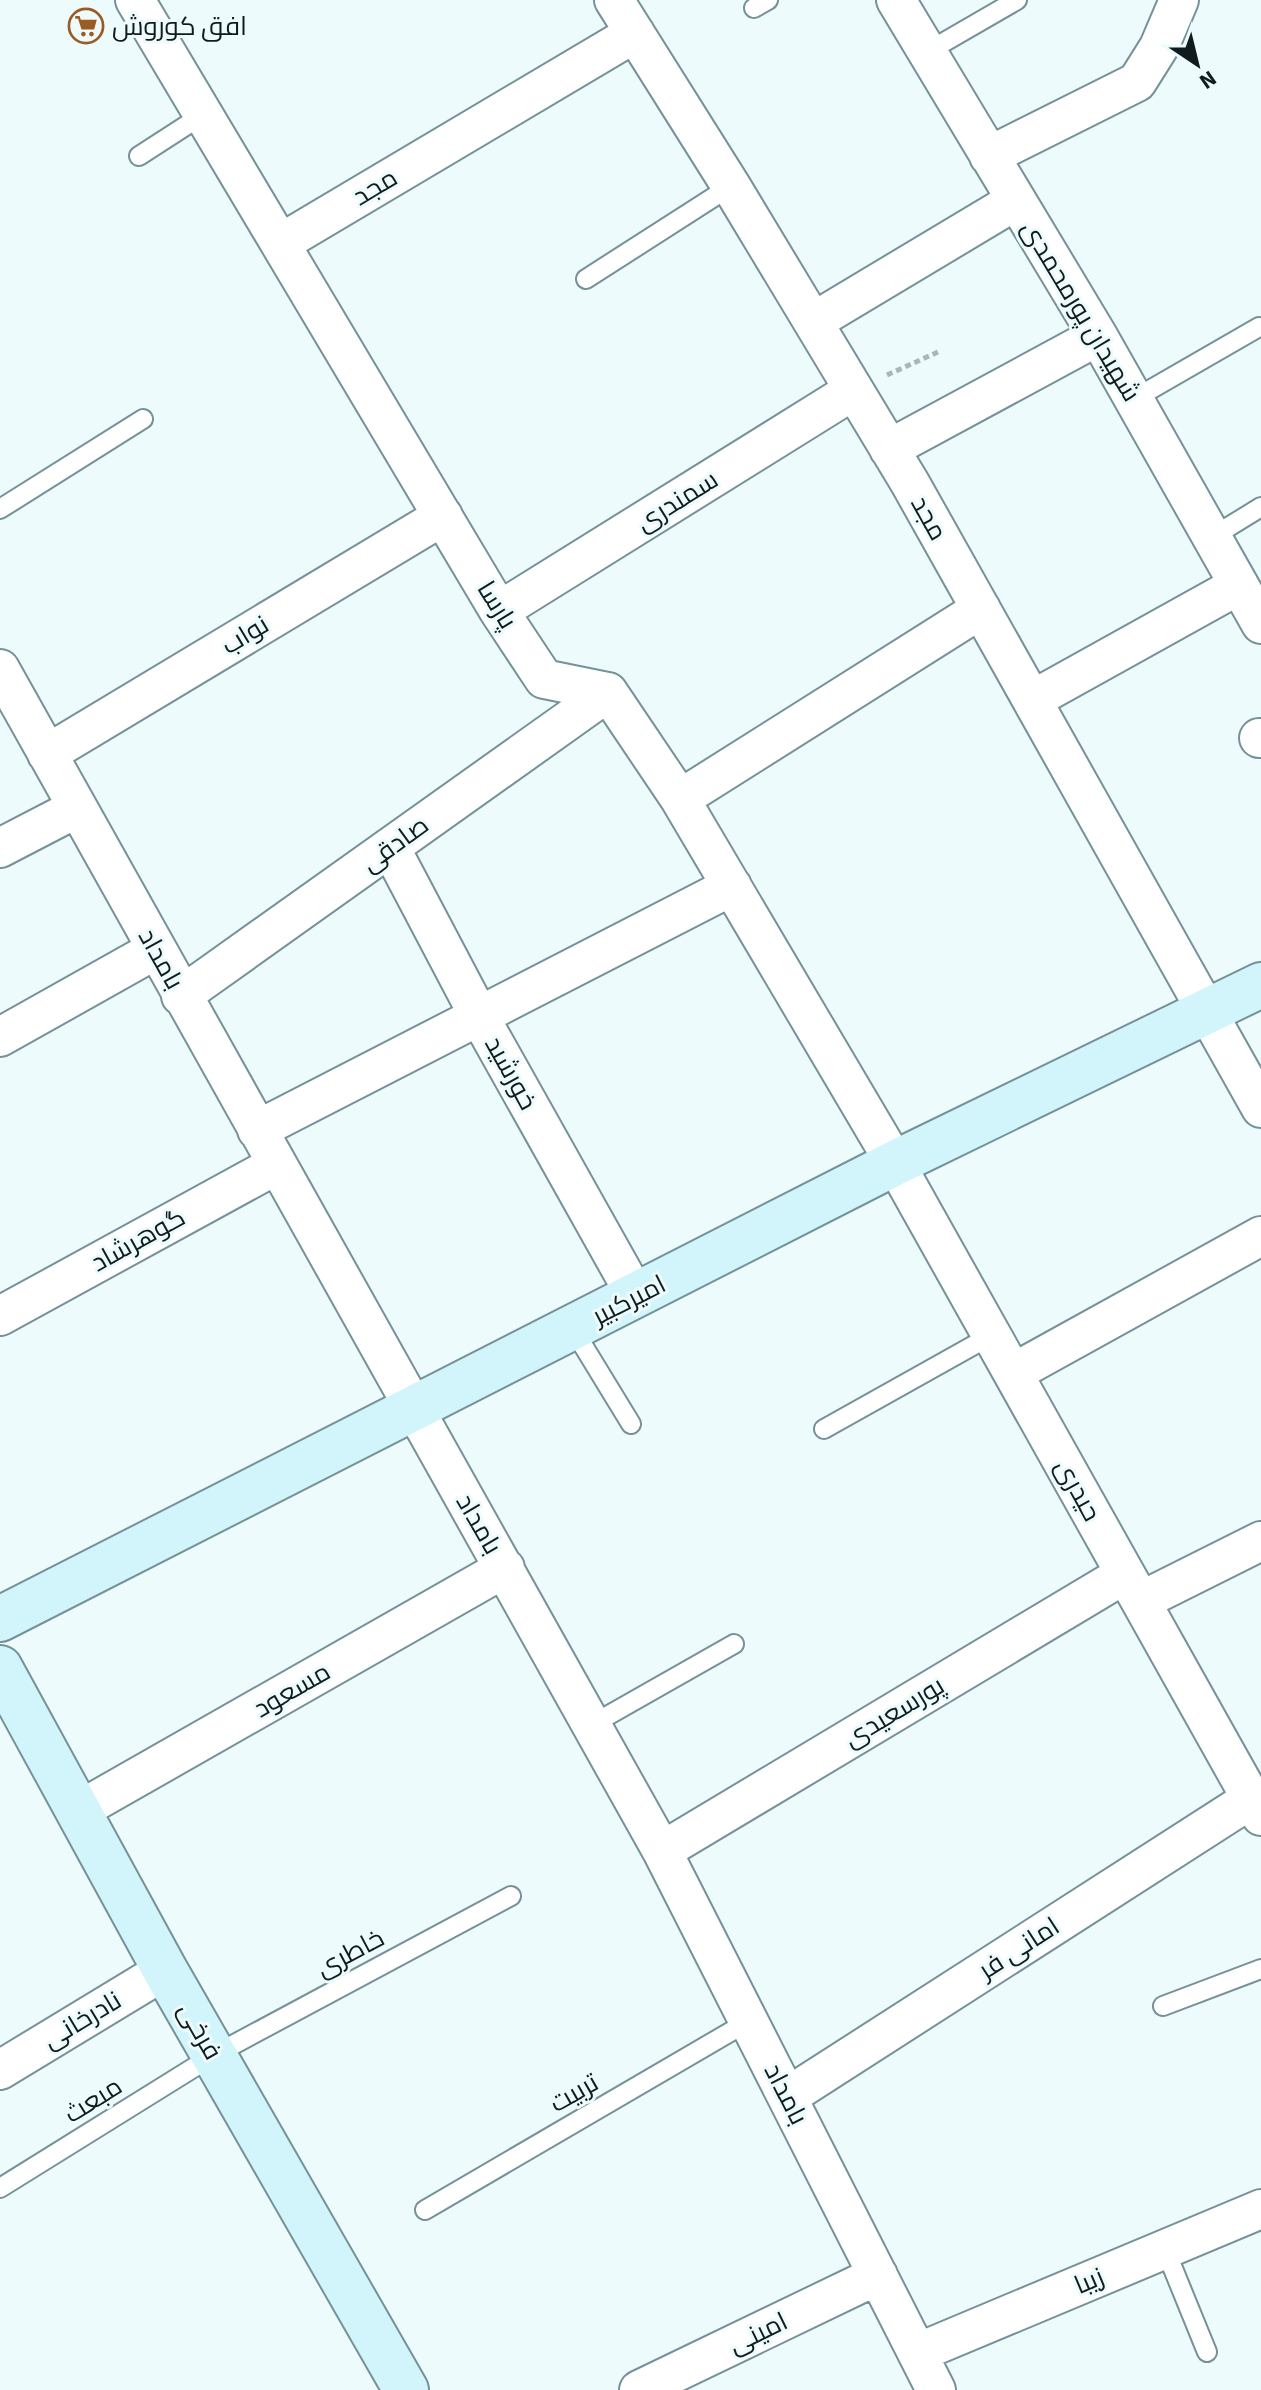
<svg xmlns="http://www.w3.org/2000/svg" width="1261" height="2390" viewBox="0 0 1261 2390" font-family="'Source Sans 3',Cairo,sans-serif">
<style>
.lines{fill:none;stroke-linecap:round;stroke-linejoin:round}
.lane-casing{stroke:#749298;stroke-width:22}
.street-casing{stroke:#749298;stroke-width:42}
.secondary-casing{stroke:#749298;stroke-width:48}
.path{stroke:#aab7b9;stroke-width:5;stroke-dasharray:6 4;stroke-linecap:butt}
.lane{stroke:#fff;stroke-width:18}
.street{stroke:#fff;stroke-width:38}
.secondary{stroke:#d1f5fb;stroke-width:44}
.labels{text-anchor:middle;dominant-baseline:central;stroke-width:6;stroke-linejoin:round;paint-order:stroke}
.poi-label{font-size:26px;fill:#0f1b1d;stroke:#eefbfd;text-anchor:start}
.street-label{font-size:26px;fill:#0f1b1d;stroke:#eefbfd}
</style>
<rect width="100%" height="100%" fill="#eefbfd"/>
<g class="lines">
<g class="lane-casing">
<path id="lane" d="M754,8L768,0
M927,52L1017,0
M139,156L204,114
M586,279L731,186
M1134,399L1259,327
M0,509L143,419
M1212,537L1261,507
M573,1329L631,1424
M824,1429L992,1335
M593,1724L734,1644
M1163,2006L1261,1969
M0,2188L214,2055L511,1896
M425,2210L749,2021
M1165,2249L1207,2352"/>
</g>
<g class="street-casing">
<path id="street" d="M135,0L499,611L544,679L608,692L680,799L895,1163L1261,1816
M614,0L731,186L910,483L1261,1108
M896,0L1098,336L1261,624
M989,156L1137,82L1159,47L1179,0
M281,243L635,33
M813,322L1015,201
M889,449L1098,336
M499,611L854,390
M0,669L662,1851L936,2390
M1032,700L1239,585
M1259,738H1261
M47,754L443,516
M680,799L981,609
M390,847L479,1016L636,1296
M0,848L77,808
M181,996L608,692
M0,1037L155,950
M257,1130L732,886
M0,1316L276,1165
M1013,1373L1261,1236
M1141,1601L1261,1541
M78,1811L505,1568
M662,1851L1125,1574
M0,2070L165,1970
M787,2097L1251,1799
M917,2353L1261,2209
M639,2390L878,2275"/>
</g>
<g class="secondary-casing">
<path id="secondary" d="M0,1619L895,1163L1261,985
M0,1668L165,1970L406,2390"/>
</g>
<path class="path" d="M887,375L938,352"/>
<use href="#lane" class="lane"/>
<use href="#street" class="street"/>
<use href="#secondary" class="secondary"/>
</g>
<defs>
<g id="supermarket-ring" transform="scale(1.8)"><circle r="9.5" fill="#eefbfd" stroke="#9b5c23" stroke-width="1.5"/><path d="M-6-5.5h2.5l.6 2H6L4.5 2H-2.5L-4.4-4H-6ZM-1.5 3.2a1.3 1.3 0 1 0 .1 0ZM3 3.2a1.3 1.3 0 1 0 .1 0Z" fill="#9b5c23"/></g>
</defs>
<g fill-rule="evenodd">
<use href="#supermarket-ring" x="86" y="26"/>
</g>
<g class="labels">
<g class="poi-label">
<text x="112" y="26">افق کوروش</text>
</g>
<g class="street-label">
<text transform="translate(375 187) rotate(-31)">مجد</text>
<text transform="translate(1081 311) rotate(59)">شهیدان پورمحمدی</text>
<text transform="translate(677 501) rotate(-32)">سمندری</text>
<text transform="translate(929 518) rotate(61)">مجد</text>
<text transform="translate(497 605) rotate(58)">پارسا</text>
<text transform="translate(245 635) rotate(-31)">نواب</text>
<text transform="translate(395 844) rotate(-36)">صادقی</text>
<text transform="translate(161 959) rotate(61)">بامداد</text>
<text transform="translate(511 1073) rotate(61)">خورشید</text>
<text transform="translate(138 1240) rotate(-29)">گوهرشاد</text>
<text transform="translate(629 1300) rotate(-27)">امیرکبیر</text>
<text transform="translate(1078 1490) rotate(61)">حیدری</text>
<text transform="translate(479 1524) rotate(60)">بامداد</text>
<text transform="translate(292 1690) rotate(-30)">مسعود</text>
<text transform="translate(894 1712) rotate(-31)">پورسعیدی</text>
<text transform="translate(1019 1948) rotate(-33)">امانی فر</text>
<text transform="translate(350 1953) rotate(-28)">خاطری</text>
<text transform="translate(82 2020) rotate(-31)">نادرخانی</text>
<text transform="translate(200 2031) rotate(60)">فرخی</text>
<text transform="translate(574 2093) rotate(-30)">تربیت</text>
<text transform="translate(786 2094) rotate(63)">بامداد</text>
<text transform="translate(93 2100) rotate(-32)">مبعث</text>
<text transform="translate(1089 2281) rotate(-23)">زیبا</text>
<text transform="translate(758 2333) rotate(-26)">امینی</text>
</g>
</g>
<g transform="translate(1197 64) rotate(145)" stroke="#eefbfd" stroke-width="6" paint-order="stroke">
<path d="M0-6L14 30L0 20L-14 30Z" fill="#0f1b1d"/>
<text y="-12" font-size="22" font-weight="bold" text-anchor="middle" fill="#0f1b1d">N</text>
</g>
</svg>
